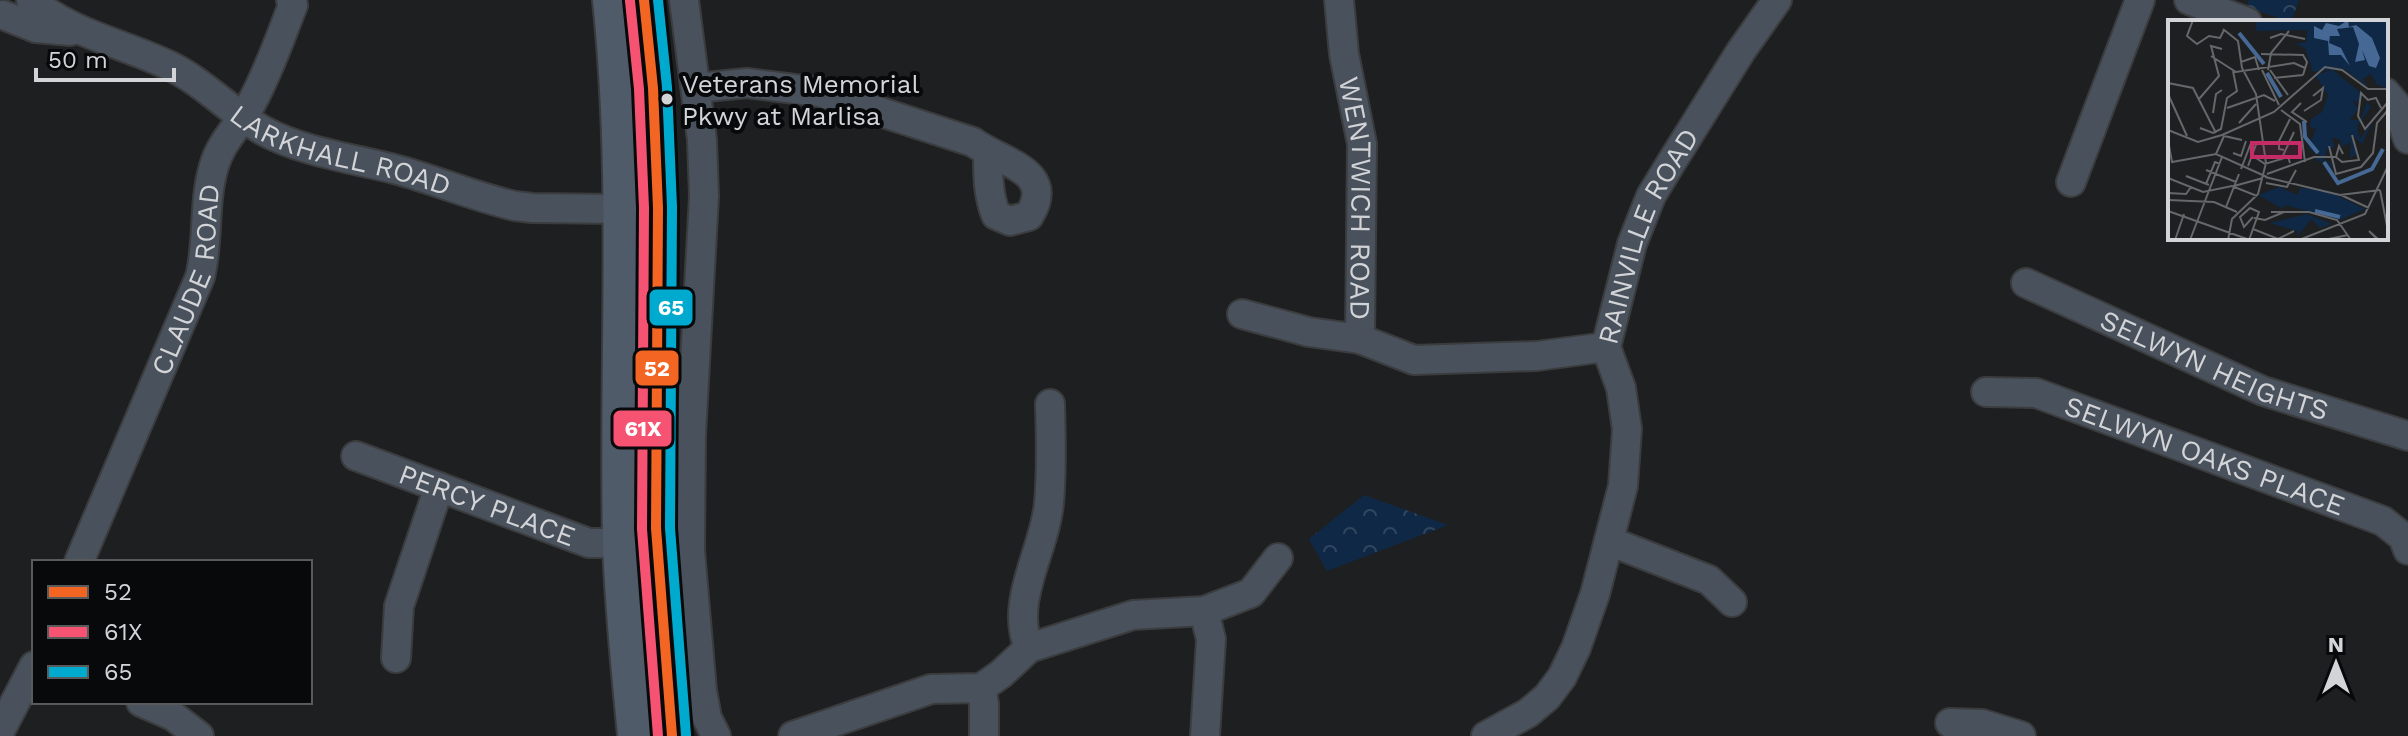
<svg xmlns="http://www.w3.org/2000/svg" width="2408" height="736" viewBox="0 0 2408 736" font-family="'Work Sans',sans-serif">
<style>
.forest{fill:url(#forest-crowns)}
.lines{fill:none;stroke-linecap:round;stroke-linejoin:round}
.minor-casing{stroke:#3b3c3d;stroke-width:32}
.major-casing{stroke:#3b3c3d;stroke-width:38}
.minor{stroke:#49515c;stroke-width:28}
.major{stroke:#505b6a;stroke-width:34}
.bus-1-casing{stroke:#08090a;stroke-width:16}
.bus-2-casing{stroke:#08090a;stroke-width:16}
.bus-3-casing{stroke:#08090a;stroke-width:16}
.bus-1{stroke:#f26522;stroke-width:10}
.bus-2{stroke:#f65372;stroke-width:10}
.bus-3{stroke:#00a9ce;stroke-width:10}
.bus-dot{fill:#d3d4d7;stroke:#08090a;stroke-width:3}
.labels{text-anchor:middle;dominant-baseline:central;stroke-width:8;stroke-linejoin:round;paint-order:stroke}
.bus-label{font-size:26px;fill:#d3d4d7;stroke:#08090a;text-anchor:start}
.street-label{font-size:28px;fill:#d3d4d7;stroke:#08090a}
.inset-river{fill:none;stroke:#466894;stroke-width:4}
.inset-road{fill:none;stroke:#66676a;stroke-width:2}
.view{fill:#c42b67;fill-opacity:0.15;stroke:#c42b67;stroke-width:4}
.inset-edge{fill:none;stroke:#d3d4d7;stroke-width:4}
.line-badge{stroke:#08090a;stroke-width:3}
.badge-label{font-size:22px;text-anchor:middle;font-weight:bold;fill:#fff}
</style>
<defs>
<pattern id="forest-crowns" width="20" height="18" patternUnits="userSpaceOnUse" patternTransform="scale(2)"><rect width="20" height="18" fill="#0f2845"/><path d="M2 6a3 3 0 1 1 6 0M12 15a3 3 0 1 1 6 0" fill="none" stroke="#31465f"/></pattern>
</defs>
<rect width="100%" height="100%" fill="#1d1f21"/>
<path class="forest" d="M2249,0H2299L2291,22L2246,7Z
M1364,495L1448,525L1327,571L1309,539Z"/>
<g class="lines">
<g class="minor-casing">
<g id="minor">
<path id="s1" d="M31,0C71,34 122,43 168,65C204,82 230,112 264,131C302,152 356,159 398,170C438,181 475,197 515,206L532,208L621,209"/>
<path d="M684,0L702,140L704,196L691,436L690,550L702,691L707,718L716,736"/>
<path id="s2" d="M1339,0L1344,54L1362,144L1360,339L1414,360L1537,356L1606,347"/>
<path d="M2189,0L2247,22"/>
<path d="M3,15L36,28L70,31"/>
<path d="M696,88L747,83L819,92L973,142C1001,163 1057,170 1029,216L1010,221L996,215C988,195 988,175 988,154"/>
<path d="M2386,93L2397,106L2408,139"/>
<path d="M2071,182L2140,0"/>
<path id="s3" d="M2026,283L2263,391L2408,436"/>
<path d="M1242,314L1309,332L1360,339"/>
<path id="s4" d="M1986,392L2036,393L2383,521L2403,537L2408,550"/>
<path id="s5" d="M356,456L589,543H620"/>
<path d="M1609,541L1709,580L1732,602"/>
<path id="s6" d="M79,562L200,277C209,241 203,203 214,166C221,141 240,125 252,102C269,71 280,38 293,5L291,0"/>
<path d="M1204,611L1211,639L1205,736"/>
<path d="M1029,648C1009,601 1045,550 1049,503C1052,470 1051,437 1050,404"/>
<path d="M396,658L399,606L439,487"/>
<path d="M981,688L984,704V736"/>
<path d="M141,702L173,716L199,736"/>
<path d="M1950,723L1982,724L2021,736"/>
<path d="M0,731L34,666"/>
<path d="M793,736L931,689L981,688L1001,674L1029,648L1133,615L1204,611L1251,593L1278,558"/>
<path id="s7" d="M1486,736L1528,713L1547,697L1562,677L1576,648L1595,594L1623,486L1627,429L1621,388L1606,347L1632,244L1651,196L1671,163L1741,51L1777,0"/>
</g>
</g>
<g class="major-casing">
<path id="major" d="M610,0C629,180 616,361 620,542C622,607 629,671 635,736
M644,0L653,88L658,208L656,528L672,736"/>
</g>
<use href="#minor" class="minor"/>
<use href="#major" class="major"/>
<g class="bus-1-casing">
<path id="bus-1" d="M644,0L653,88L658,208L656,528L672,736"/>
</g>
<g class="bus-2-casing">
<path id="bus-2" d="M630,1L639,89L644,208L642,529L658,736"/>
</g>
<g class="bus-3-casing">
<path id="bus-3" d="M658,0L667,87L672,207L670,528L686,735"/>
</g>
<use href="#bus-1" class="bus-1"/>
<use href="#bus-2" class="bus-2"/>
<use href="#bus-3" class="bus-3"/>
</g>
<circle class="bus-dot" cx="667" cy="99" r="7"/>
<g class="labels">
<g class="bus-label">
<text x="682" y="84">Veterans Memorial<tspan x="682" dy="32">Pkwy at Marlisa</tspan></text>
</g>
<g class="street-label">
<text stroke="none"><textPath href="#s1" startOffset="348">LARKHALL ROAD</textPath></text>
<text stroke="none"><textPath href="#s2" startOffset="200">WENTWICH ROAD</textPath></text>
<text stroke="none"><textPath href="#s7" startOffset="560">RAINVILLE ROAD</textPath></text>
<text stroke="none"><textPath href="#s6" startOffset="304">CLAUDE ROAD</textPath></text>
<text stroke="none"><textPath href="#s3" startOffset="206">SELWYN HEIGHTS</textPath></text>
<text stroke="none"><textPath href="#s4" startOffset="230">SELWYN OAKS PLACE</textPath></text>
<text stroke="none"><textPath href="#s5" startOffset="140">PERCY PLACE</textPath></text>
</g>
</g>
<g transform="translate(2168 20)">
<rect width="220" height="220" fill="#1d1f21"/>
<path d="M111,167L129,175L132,168L158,170L197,189L172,200L117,185L115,189L90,175Z" fill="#0f2845"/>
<path d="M87,0H220V68L209,65L203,54L195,59L200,67L176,49L145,52L137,28L126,24L138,22L139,10L88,11ZM165,50L193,73L191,82L185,81L190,89L182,100H192L199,82L203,87L189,106L192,119L205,101L194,124L182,113L189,134L182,138L183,122L174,127L172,120L164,117L167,127L162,129V123L155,141L163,142L165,155L158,152L162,144L147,140L152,136L140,128L148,109L142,107L143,99L154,92L160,75L147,55Z" fill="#0f2845"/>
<path d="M139,194L164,204L152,208L143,199L130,216L129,211L101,203Z" fill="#0f2845"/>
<path d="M180,0L181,7L188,5L204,18L212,38L208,48L201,46L194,30L197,40L187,42L191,24L185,7L169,9L172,16H162L161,23L173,28L182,46L173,35H161L160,21L146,18V6L154,10L158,3L171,6Z" fill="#466894"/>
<path class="inset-river" d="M71,13L96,44M99,53L113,77M136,101L137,117L150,133M156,142L170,163L204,149L215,129M147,191L172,197"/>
<path class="inset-road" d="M25,0L19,16L29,24L41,16L52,18L56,10M55,9L70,21L74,48L88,74L98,143L90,174L64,199L60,220M102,18L113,14L137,19M93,34L135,35L139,42L135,55M43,36L68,52L126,43L137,48M73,42L87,37L91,50M94,50L111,85M100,50L103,33L121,11M102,50L120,75M106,58L135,55M0,63L25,68L48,113M0,74L19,116M31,79L51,56L43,26L54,29M133,83L124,92L139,102M59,88L96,75L107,81M213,88L208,78L200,80L193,73L190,96L197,109L220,82M113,90L132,104L137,142M136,91L153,80L155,68L145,76M45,93L48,74L54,70M71,103L88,84M32,108L45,113L53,109L59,78L69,71L65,51M0,110L30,122L54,115L106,92L157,47L174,50L200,69H220M0,120L4,142L48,134L99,157M161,126L168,154L193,147L205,133L209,103L220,90M116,130L111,129V121L122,99M65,133L73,136L78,121M48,134L56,116L74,120M85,136L97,144L120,137L122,143M168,137L174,142L191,140L184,115M113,140L126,112M80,146L89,122M73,149L83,123M38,150L68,162M99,154L146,137H168L171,126L175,134M18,156L41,165M97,157L172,175L212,170M0,158L35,172L64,166L89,176M98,163L119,167L128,150M38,164L47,142L52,144M66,166L95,158M212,170L220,211M0,173L18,174L23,167M173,175L201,188M0,180L46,182L69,192M58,187L71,154M0,191L82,220M103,192H141L169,200L183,220M86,198L97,200L116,192M85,209L110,219L126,211M7,220L16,194M22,220L54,137M81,220L91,192L82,188L72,197L76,207L85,197M131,220L197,194L220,146M156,220L180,215M210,220L201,211L211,220"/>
<path class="view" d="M84,123H132V137H84Z"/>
<rect width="220" height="220" class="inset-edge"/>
</g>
<g class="line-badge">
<rect x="648" y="288" width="46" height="39" rx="8" fill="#00a9ce"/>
<rect x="634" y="349" width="46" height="38" rx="8" fill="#f26522"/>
<rect x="612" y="409" width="61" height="39" rx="8" fill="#f65372"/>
</g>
<g class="badge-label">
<text x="671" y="315">65</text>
<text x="657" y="376">52</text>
<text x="643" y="436">61X</text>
</g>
<rect x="32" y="560" width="280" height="144" fill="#08090a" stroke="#595a5c" stroke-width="2"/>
<rect x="48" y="586" width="40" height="12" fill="#f26522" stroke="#595a5c" stroke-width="2"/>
<text x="104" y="600" font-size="24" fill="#d3d4d7">52</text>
<rect x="48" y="626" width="40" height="12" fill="#f65372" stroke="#595a5c" stroke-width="2"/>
<text x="104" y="640" font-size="24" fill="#d3d4d7">61X</text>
<rect x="48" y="666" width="40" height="12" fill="#00a9ce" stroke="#595a5c" stroke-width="2"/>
<text x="104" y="680" font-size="24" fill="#d3d4d7">65</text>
<g transform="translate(2336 664)" stroke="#08090a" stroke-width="6" paint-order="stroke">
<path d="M0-6L14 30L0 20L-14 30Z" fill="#d3d4d7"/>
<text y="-12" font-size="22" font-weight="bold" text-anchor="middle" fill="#d3d4d7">N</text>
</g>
<path d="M36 68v12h138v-12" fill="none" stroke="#d3d4d7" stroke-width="4"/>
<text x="48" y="68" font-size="24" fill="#d3d4d7" stroke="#08090a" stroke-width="6" paint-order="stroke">50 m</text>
</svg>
